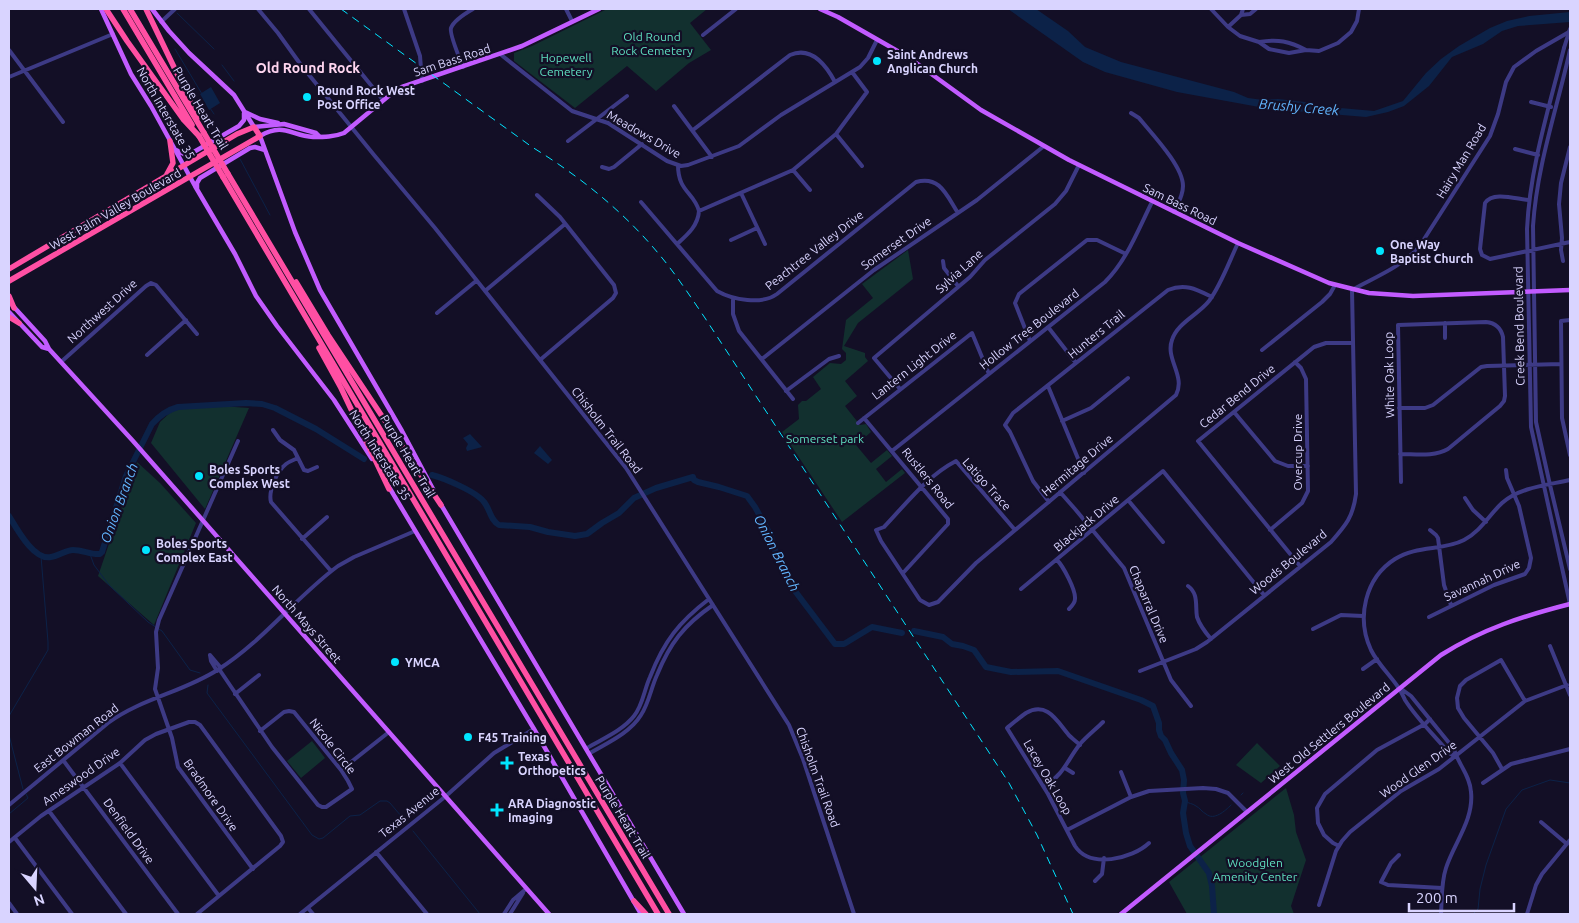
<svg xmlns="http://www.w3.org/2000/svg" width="1579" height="923" viewBox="0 0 1579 923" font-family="Ubuntu,sans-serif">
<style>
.green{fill:#12302f}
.water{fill:#0c2248}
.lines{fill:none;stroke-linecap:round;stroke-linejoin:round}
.stream{stroke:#0c2248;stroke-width:1}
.river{stroke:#0c2248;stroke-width:6}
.minor{stroke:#3d3a85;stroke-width:4}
.major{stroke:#c25bff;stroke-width:4.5}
.highway{stroke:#ff4fa3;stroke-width:5.5}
.rail{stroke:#00e5ff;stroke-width:1;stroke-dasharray:8 6;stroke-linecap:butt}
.minor-bridge{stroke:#3d3a85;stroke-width:4}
.highway-bridge{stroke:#ff4fa3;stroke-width:5.5}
.poi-dot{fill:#00e5ff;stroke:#130f26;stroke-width:2}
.labels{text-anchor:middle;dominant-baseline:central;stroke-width:4.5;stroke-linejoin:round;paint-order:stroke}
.park-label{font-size:12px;fill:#5fe0c0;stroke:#130f26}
.poi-label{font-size:12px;font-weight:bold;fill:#d9d4ff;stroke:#130f26;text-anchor:start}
.street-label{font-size:12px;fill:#d9d4ff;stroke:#130f26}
.neighbourhood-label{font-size:14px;font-weight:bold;fill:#ffd6f0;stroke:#130f26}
.water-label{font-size:14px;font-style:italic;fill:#62b6ff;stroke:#130f26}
</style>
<rect width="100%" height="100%" fill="#130f26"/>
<path class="green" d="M607,9H707L690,23L711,50L689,63L656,91L627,66L575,108L514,61V53L532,46Z
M908,250L913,279L858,323L844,346L865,353V357L868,361L845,381L857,396L845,406L860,425L866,424L871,432L856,445L871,463L887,450L892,456L876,469L886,482L902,469L905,473L842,522L782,432L799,419L798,405L802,401H806L821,389L813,377L830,363L841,364L846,360V353L842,349L846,320L873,298L862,284Z
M190,406H221L249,408L205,509L151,443L160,422L174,409Z
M137,462L160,483L196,523L154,625L98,576Z
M312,741L325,758L301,778L287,761Z
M1257,743L1280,766L1261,783L1236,765Z
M1286,788L1294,815L1296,832L1306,860L1291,906L1294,914H1187L1169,882Z"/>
<path class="water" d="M1008,9H1036L1068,31L1085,47L1121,62L1234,92L1248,98L1263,100L1278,99L1305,102L1329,107L1374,111L1403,101L1426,73L1441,59L1459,46L1490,28L1507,21L1529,16L1570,12V22L1518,26L1502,31L1483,44L1452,57L1429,86L1404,106L1388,112L1366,117L1270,109L1177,92L1105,72L1083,62Z
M211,87L220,103L209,110L200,94Z
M470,434L482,447L467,451L466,448L468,444L463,438Z
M540,446L552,460L548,464L534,453Z"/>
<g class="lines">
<path class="stream" d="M177,13L214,49
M175,49L202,94
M222,65L234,81
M210,108L214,114
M240,159L270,215
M90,554L94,565L109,585L148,622L162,631L190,670L200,673
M208,685L207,693L312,835L319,839L323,838L350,816L360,815L380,801H387L390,803L407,823
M9,716L48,650V642L41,556
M9,735L23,789
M1241,795L1243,793
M1185,801C1189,804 1192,803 1196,806C1200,808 1202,812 1206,814C1214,821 1225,811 1231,805
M9,814L28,798L26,794
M413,831L480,914
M1473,914L1478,909L1480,889L1486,865L1506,809L1522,790L1550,780L1570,783"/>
<path class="river" d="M432,475C444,478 477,492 484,502C490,509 490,520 499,525L530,527L548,532L575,536L587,534L602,523L619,513L634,498L656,488L693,477L694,480L698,482L719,487L747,496L755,507L771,536L774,548L792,587L835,644H844L872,627L902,633
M9,516C17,529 34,561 51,557C59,556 66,550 73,550C83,550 91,555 100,554L102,552L126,476L152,424C160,415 167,410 178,407L246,403L262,404L275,408L316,429L364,459
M914,631L943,637L952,644L963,646L974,650L986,667L1011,672L1058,671L1141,700L1153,706L1159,723V730L1161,736L1165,740L1171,753L1182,770L1184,780L1183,793L1185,801L1183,813L1186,833L1190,846L1209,873L1212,886L1214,914"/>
<path class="minor" d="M258,9L278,33L301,65L374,155L435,228L626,468L789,725L803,759L854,914
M309,9L383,100
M404,9L420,56L422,81
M566,9L572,21
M1211,9L1228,27L1240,36L1259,42L1269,49L1289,53L1306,50L1319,51L1338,43L1351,32L1357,21L1359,9
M1243,9L1241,15L1250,14L1256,9
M161,22L175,9
M1228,27L1241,15
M703,35L736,9
M1259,42C1278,39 1289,41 1306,50
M1564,48C1549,108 1530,167 1527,229L1531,427L1570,604
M9,50L63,122
M1570,50C1557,109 1537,165 1533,226L1536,422L1550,485L1570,569
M500,54L572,111L608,123L667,161L681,166L688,165L739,146L781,115L860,67L868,58L877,40
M463,67C460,59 449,34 451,28C454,20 466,13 473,9
M9,77L113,34
M1531,102L1551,107
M674,106L712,157
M1131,113L1139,118C1152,134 1183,166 1183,186C1183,196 1178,204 1174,212
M693,130L790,55C811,46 826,65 835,82
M836,134L862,166
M568,141L627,96
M1515,149L1538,155
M678,165C678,192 694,192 699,211
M602,167L609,169L614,167L642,144
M793,170L810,190
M741,193L765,244
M537,195L560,217L614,285L616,293L613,298L540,360
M1528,200C1516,199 1493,191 1485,203L1480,249L1482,255L1490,259L1570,242
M641,202L717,291C733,300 762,305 777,294L916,182C940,175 947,196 958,213
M699,211L793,170L836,134L867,92L852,72
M731,240L757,228
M677,244C687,235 698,226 699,211
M943,261L944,268L958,286
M1563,261L1561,250L1562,238L1559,204L1561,183L1570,147
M485,291L565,224
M733,298V314L739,331L793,399
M437,313L476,281
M1570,320L1561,321L1562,418L1570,455
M1445,323V338
M1048,327L1076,363
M1030,341L1015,303L1019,294L1087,240H1097L1126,254
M1262,350L1322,302L1330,294L1335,285
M147,355L186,320
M762,359L874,270L977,200L1044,146
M61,362L146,286L151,283L156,285L197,334
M1048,386L1084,473
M900,389L874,358L970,277L985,260L1055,204L1066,191L1079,165
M786,391L829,359L839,356
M1399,408H1425L1433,405L1481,367L1487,366L1561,364
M1234,412L1275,461L1288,466H1308
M864,418L948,519V524L903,573
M1062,421L1091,408L1128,378
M858,423L972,333L989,374
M273,430L280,440L294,450L304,470L308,471L317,467
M238,441L159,620L156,632L158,668L155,689L172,738L178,767L253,869
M892,451L1105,282C1127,260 1138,230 1152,202
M1400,454C1416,454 1434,457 1448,449L1500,406L1504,401L1505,396L1503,337C1501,328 1496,323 1486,322L1398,325L1401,482
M298,458C294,460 290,461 286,464C277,471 268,491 271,502L331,571
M1060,492L1075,509L1124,568L1171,680L1191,706
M1465,498L1473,510L1486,522
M1128,500L1163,542
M1049,502L1033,481L1010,432L1005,425L1013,413L1168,290C1185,283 1196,289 1212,297
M1015,530L956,461C927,476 906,504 884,527L876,530L881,541L920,600L929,605L938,602L976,563L1176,395C1186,376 1165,359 1172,340C1177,323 1198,315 1209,301C1221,285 1229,262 1238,243
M1270,530L1302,503L1308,491L1306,379L1301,368L1295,362
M1430,530L1436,535L1438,538L1444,585L1451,605
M302,539L327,517
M1057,560C1063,566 1076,590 1075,599C1075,603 1072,606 1069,609
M1300,566L1198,441L1314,347L1326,343H1353
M1188,586C1199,594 1195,606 1197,617C1200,626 1205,632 1211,639
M1021,589L1163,471L1264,595
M1429,617L1494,585L1525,574L1529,568L1531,558L1519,506L1507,478L1506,470
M1313,629L1341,615L1363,616
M1550,646L1570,695
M210,655L211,661L217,671
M210,655L221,668
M219,669L272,747L318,805L322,807H326L352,789L348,781L341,770L294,712L289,711L284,712L260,731
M1363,669L1377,659
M1140,671L1196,649L1207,642L1331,542C1346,525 1353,517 1356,494L1352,290C1375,277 1400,268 1419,247L1490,136L1498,114L1506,82L1514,67L1536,51L1569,32
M1400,688L1411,696L1454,749C1458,764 1470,775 1471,792C1474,820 1454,843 1446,868C1441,883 1442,899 1441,914
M235,694L259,675
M1080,745C1076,741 1071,738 1068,734C1057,721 1047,701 1026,713C1020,717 1013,723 1007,728L1048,794L1075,846C1090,869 1132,859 1149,843
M587,748C602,739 622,731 634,716C643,705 644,690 650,677C664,641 679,622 709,599
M590,753C607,743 630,733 641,715C649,703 651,688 657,675C670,643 684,625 713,605
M1456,757L1449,753C1435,736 1417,719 1405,700C1403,696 1401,691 1398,687C1389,674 1378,664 1371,650C1356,618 1365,578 1395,559C1417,545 1443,551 1464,540C1481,531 1489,515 1502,503C1520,487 1548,485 1570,480
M63,760L178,914
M120,763L219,896
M1065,768L1073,773
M1502,769L1493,753L1464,718L1458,708L1457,698L1460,686L1466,680L1501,660L1525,701
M341,770L389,732
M1121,772L1131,797
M1483,783L1511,764L1570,749
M1044,787C1065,773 1066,762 1080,744C1087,736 1096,729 1103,722
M9,805L108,723C142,698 184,692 219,669C263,641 296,597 338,566L354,557L415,531
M49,811L126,914
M1541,822L1567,844
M1067,830L1131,797L1149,791L1203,788L1216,789L1228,793L1247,812
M15,838L72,914
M9,842L41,816L120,763L145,740L156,734L189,722H195L200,725L281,836L283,842L280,846L197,914
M1339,846L1333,843L1324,835L1318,823L1317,808L1325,794L1377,750L1425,724L1430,719
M376,852L427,914
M1399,855L1391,863L1381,882L1388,885L1442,888
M1095,881L1102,874L1104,858
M9,903L17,914
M1319,905L1336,851L1342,841L1350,832L1401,791L1439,769L1525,701L1567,685
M308,908L313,914
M300,914L446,796L494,753L534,729
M504,914L513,900L526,889
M510,914L523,893
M1527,914L1536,885L1542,874L1570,840"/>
<path class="major" d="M101,9L131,74L151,106L195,186L235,254L256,296L277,326L334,400L372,459
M152,9L169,31L189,53L234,95L254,127L284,124L316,133L319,136
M820,9L838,17L908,57L981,110L1069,160L1238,243L1329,283L1369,293L1413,296L1570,290
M245,112L260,119L278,123
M176,150L186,155L192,153L239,126L244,120V113
M197,189V183L200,178L250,148L255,147L265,150
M13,306L45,341L49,349L133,441L549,914
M9,312L42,347L49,349
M389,487L534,729L641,914
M433,489L402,431L320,290L295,232L260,136C284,122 291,136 313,137C324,137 334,137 344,133L391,94L402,87L522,46L599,9
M440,503L684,914
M1121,914L1441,655C1482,629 1523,616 1570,604"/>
<path class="highway" d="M106,9L127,41L183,119L199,136
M123,9L192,125
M130,9L204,133
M146,9L198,117
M167,174L173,163L170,141
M228,174L669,914
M223,177L658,914
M9,269L237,134L254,127L260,136L9,281
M296,282L328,335L441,505
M9,296L14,308
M9,317L19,323
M319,348L341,388L389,489
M634,901L646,914"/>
<path class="rail" d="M341,9L532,147C579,176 622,210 658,253C675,273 690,296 705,318L1009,783L1037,835L1073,914"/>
<path class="minor-bridge" d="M1564,48L1570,29"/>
<path class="highway-bridge" d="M204,133L228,174
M199,136L223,177"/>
</g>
<g class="poi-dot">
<circle cx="877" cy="61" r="5"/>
<circle cx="307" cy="97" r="5"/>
<circle cx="1380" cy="251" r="5"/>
<circle cx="199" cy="476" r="5"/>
<circle cx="146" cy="550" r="5"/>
<circle cx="395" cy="662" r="5"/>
<circle cx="468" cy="737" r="5"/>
<path d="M504.5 755.5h5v5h5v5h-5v5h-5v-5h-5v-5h5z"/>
<path d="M494.5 802.5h5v5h5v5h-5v5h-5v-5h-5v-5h5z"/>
</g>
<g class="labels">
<g class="park-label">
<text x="652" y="36">Old Round<tspan x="652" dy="14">Rock Cemetery</tspan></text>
<text x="566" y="57">Hopewell<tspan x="566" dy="14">Cemetery</tspan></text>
<text x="825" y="438">Somerset park</text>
<text x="1255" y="862">Woodglen<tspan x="1255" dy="14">Amenity Center</tspan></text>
</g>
<g class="poi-label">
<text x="887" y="54">Saint Andrews<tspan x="887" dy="14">Anglican Church</tspan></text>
<text x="317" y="90">Round Rock West<tspan x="317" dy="14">Post Office</tspan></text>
<text x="1390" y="244">One Way<tspan x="1390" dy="14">Baptist Church</tspan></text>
<text x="209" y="469">Boles Sports<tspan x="209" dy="14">Complex West</tspan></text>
<text x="156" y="543">Boles Sports<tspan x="156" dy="14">Complex East</tspan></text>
<text x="405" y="662">YMCA</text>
<text x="478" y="737">F45 Training</text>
<text x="518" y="756">Texas<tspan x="518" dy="14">Orthopetics</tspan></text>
<text x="508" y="803">ARA Diagnostic<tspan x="508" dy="14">Imaging</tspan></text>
</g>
<g class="street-label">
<text transform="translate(452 60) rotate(-18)">Sam Bass Road</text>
<text transform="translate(201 108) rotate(59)">Purple Heart Trail</text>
<text transform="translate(166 113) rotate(60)">North Interstate 35</text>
<text transform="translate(644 134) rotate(30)">Meadows Drive</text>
<text transform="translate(1461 161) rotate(-59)">Hairy Man Road</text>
<text transform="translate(1180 204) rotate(26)">Sam Bass Road</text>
<text transform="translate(115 209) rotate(-30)">West Palm Valley Boulevard</text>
<text transform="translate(896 243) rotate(-35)">Somerset Drive</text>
<text transform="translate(814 250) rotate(-38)">Peachtree Valley Drive</text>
<text transform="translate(959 271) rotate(-42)">Sylvia Lane</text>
<text transform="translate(102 311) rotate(-42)">Northwest Drive</text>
<text transform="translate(1519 326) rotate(-91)">Creek Bend Boulevard</text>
<text transform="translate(1029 329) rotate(-38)">Hollow Tree Boulevard</text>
<text transform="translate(1096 334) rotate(-39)">Hunters Trail</text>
<text transform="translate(914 365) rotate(-38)">Lantern Light Drive</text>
<text transform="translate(1389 375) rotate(-91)">White Oak Loop</text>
<text transform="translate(1237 396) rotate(-39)">Cedar Bend Drive</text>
<text transform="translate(607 430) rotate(52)">Chisholm Trail Road</text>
<text transform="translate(1297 452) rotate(-90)">Overcup Drive</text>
<text transform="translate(380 455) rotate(58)">North Interstate 35</text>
<text transform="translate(408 456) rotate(59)">Purple Heart Trail</text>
<text transform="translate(1077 465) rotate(-40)">Hermitage Drive</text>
<text transform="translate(928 478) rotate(51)">Rustlers Road</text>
<text transform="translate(987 484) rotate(48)">Latigo Trace</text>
<text transform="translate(1086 523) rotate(-40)">Blackjack Drive</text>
<text transform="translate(1288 562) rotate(-39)">Woods Boulevard</text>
<text transform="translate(1482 580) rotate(-25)">Savannah Drive</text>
<text transform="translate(1149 604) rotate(67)">Chaparral Drive</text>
<text transform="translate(307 624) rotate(49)">North Mays Street</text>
<text transform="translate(1329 733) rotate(-39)">West Old Settlers Boulevard</text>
<text transform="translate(76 738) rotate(-38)">East Bowman Road</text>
<text transform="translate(333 746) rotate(52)">Nicole Circle</text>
<text transform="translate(1418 769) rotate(-35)">Wood Glen Drive</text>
<text transform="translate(81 776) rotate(-35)">Ameswood Drive</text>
<text transform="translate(818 777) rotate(70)">Chisholm Trail Road</text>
<text transform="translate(1048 777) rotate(60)">Lacey Oak Loop</text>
<text transform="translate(211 795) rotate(55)">Bradmore Drive</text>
<text transform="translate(409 812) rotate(-39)">Texas Avenue</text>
<text transform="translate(623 817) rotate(59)">Purple Heart Trail</text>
<text transform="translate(129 831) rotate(54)">Denfield Drive</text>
</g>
<g class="neighbourhood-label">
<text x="308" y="68">Old Round Rock</text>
</g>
<g class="water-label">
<text transform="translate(1299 107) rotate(5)">Brushy Creek</text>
<text transform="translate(119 503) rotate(-70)">Onion Branch</text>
<text transform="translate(777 553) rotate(63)">Onion Branch</text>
</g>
</g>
<rect width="1579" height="923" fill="none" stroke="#d9d4ff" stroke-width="20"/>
<g transform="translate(35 888) rotate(161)" stroke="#130f26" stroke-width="4" paint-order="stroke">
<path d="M0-4L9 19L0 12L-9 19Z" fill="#d9d4ff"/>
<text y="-8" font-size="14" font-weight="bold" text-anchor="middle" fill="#d9d4ff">N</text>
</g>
<path d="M1409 903v8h105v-8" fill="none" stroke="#d9d4ff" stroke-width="2.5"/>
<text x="1416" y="903" font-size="15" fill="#d9d4ff" stroke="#130f26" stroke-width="4" paint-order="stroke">200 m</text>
</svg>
